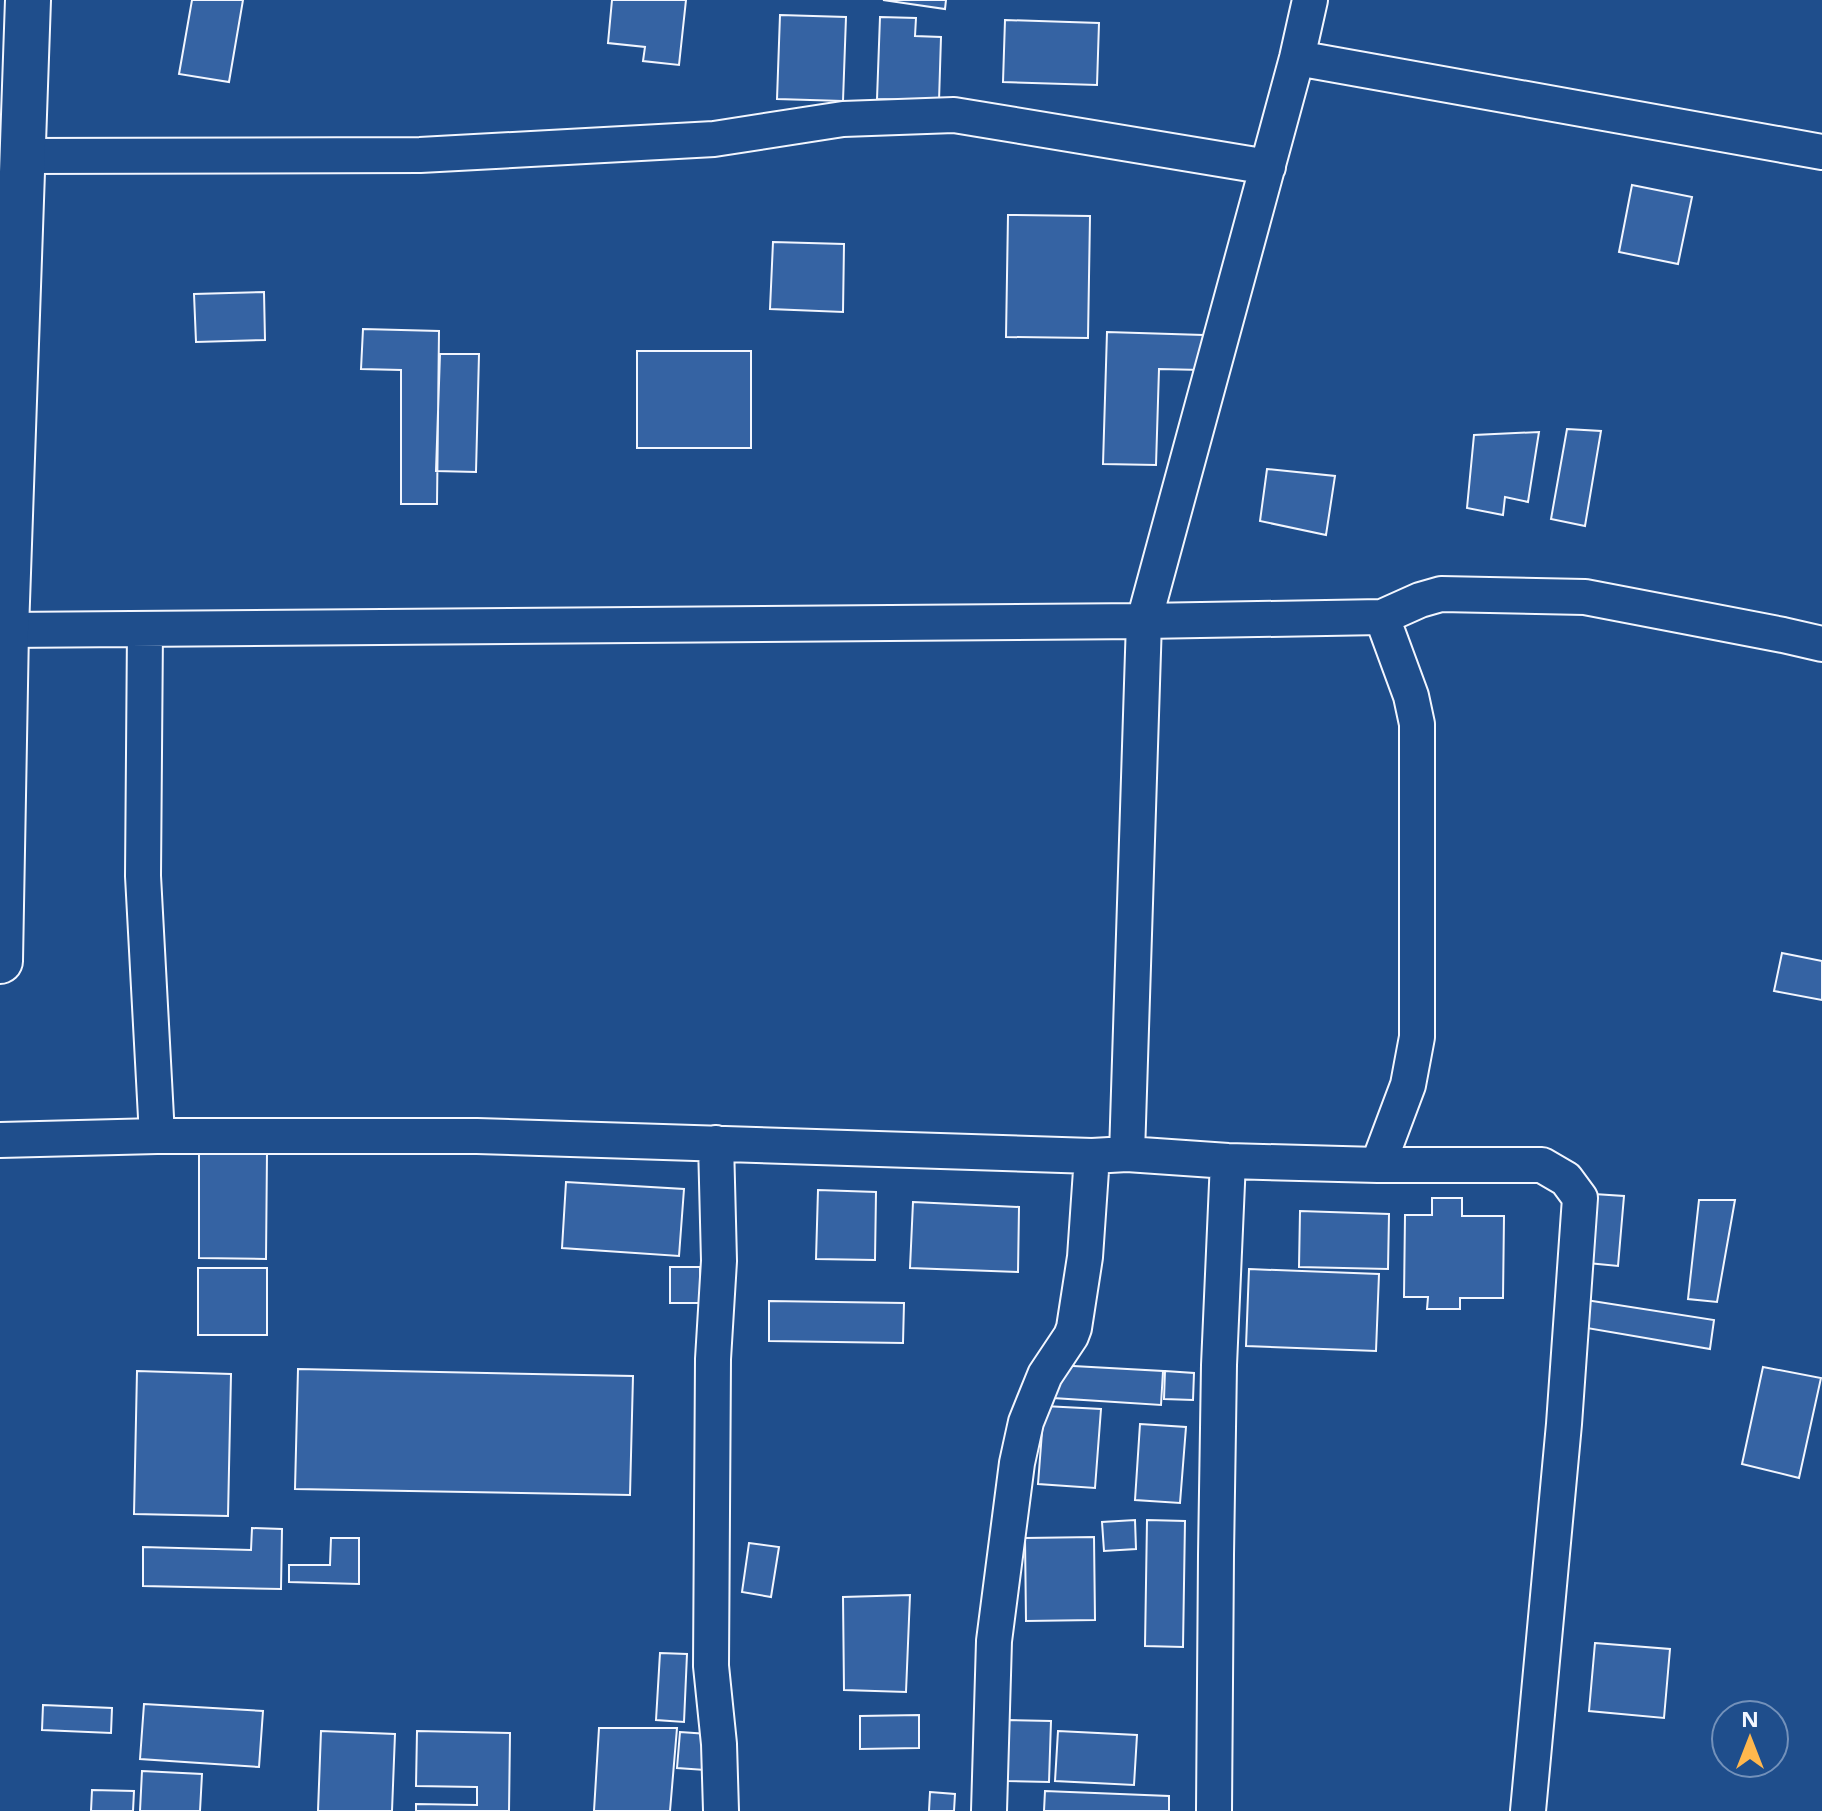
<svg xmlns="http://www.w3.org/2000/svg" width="1822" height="1811" viewBox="0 0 1822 1811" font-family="'Open Sans',sans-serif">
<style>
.building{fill:#3563a3;stroke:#f2f6ff;stroke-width:2}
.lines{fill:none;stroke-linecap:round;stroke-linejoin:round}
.street-casing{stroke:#f2f6ff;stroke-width:38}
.primary-casing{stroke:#f2f6ff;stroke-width:48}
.street{stroke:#1f4e8c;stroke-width:34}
.primary{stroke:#1f4e8c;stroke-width:44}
</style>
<rect width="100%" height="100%" fill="#1f4e8c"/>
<path class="building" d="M192,0H243L229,82L179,74Z
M612,0H686L679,65L643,61L645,47L608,43Z
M883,0H946L945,9Z
M780,15L846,17L843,101L777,99Z
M880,17L916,18L915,36L941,37L939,101L877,99Z
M1005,20L1099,23L1097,85L1003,82Z
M1632,185L1692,197L1678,264L1619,252Z
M1008,215L1090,216L1088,338L1006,337Z
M773,242L844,244L843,312L770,309Z
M264,292L265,340L196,342L194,294Z
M363,329L439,331L437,504H401V370L361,369Z
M1107,332L1203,335L1202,370L1159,369L1156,465L1103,464Z
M637,351H751V448H637Z
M440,354H479L476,472L436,471Z
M1567,429L1601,431L1585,526L1551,519Z
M1539,432L1528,502L1505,497L1503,515L1467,508L1474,435Z
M1267,469L1335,476L1326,535L1260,521Z
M1782,953L1822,961V1000L1774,991Z
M199,1152H267L266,1259L199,1258Z
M566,1182L684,1189L679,1256L562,1248Z
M818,1190L876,1192L875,1260L816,1259Z
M1594,1194L1624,1196L1618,1266L1588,1263Z
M1432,1198H1462V1216H1504L1503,1298H1460V1309H1427L1428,1297H1404L1405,1215H1432Z
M1699,1200H1735L1717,1302L1688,1299Z
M913,1202L1019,1207L1018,1272L910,1268Z
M1300,1211L1389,1214L1388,1269L1299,1267Z
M670,1267H700V1303H670Z
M198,1268H267V1335H198Z
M1249,1269L1379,1274L1376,1351L1246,1346Z
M1586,1300L1714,1320L1710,1349L1581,1327Z
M769,1301L904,1303L903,1343L769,1341Z
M1055,1365L1163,1371L1161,1405L1053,1398Z
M1763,1367L1821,1378L1799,1478L1742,1464Z
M298,1369L633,1376L630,1495L295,1489Z
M137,1371L231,1374L228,1516L134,1514Z
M1165,1371L1194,1373L1193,1400L1164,1399Z
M1044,1406L1101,1409L1095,1488L1038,1484Z
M1140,1424L1186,1427L1180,1503L1135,1500Z
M1135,1520L1136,1549L1104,1551L1102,1522Z
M1147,1520L1185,1521L1183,1647L1145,1646Z
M252,1528L282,1529L281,1589L143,1586V1547L251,1550Z
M1094,1537L1095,1620L1026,1621L1025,1538Z
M331,1538H359V1584L289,1582V1565H330Z
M749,1543L779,1547L771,1597L742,1592Z
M910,1595L906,1692L844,1690L843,1597Z
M1595,1643L1670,1649L1664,1718L1589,1711Z
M660,1653L687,1654L684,1722L656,1720Z
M144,1704L263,1711L259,1767L140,1759Z
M43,1705L112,1708L111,1733L42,1730Z
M919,1715V1748L860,1749V1716Z
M1008,1720L1051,1721L1049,1782L1007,1781Z
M599,1728H677L670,1811H594Z
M321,1731L395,1734L392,1811H318Z
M417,1731L510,1733L509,1811H416V1804L477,1805V1787L416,1786Z
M1058,1731L1137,1735L1134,1785L1055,1781Z
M680,1732L708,1734L705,1770L677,1768Z
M142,1771L202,1774L200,1811H140Z
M92,1790L134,1791L133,1811H91Z
M1045,1791L1169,1796V1811H1044Z
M930,1792L955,1794L954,1811H929Z"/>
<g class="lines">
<g class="street-casing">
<path id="street" d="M1297,58L1822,152
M22,156L420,155L714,139L843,119L954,115L1268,167
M145,629L143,876L157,1136
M6,630L1144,621L1382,617L1420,600L1441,594L1585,597L1783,635L1822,644
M0,1140L157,1136H477L1092,1156L1127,1154L1228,1161L1378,1165H1542L1566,1179L1580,1198L1564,1424L1528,1811
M716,1143L719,1261L713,1359L711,1666L719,1744L721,1811
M1127,1154L1144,621L1297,58L1310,0
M1378,1165L1408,1085L1417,1037V724L1411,696L1382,617
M989,1811L994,1641L1017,1463L1026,1422L1045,1375L1071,1336L1074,1328L1085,1257L1092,1156
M1214,1811L1216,1555L1219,1365L1228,1161"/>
</g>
<g class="primary-casing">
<path id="primary" d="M0,961L6,630L28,0"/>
</g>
<use href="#street" class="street"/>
<use href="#primary" class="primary"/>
</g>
<g transform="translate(1750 1739)"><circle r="38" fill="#1f4e8c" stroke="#7391ba" stroke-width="2"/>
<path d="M0-6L14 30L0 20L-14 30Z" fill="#ffb74d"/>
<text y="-12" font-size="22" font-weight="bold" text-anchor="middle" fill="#f2f6ff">N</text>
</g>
</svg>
